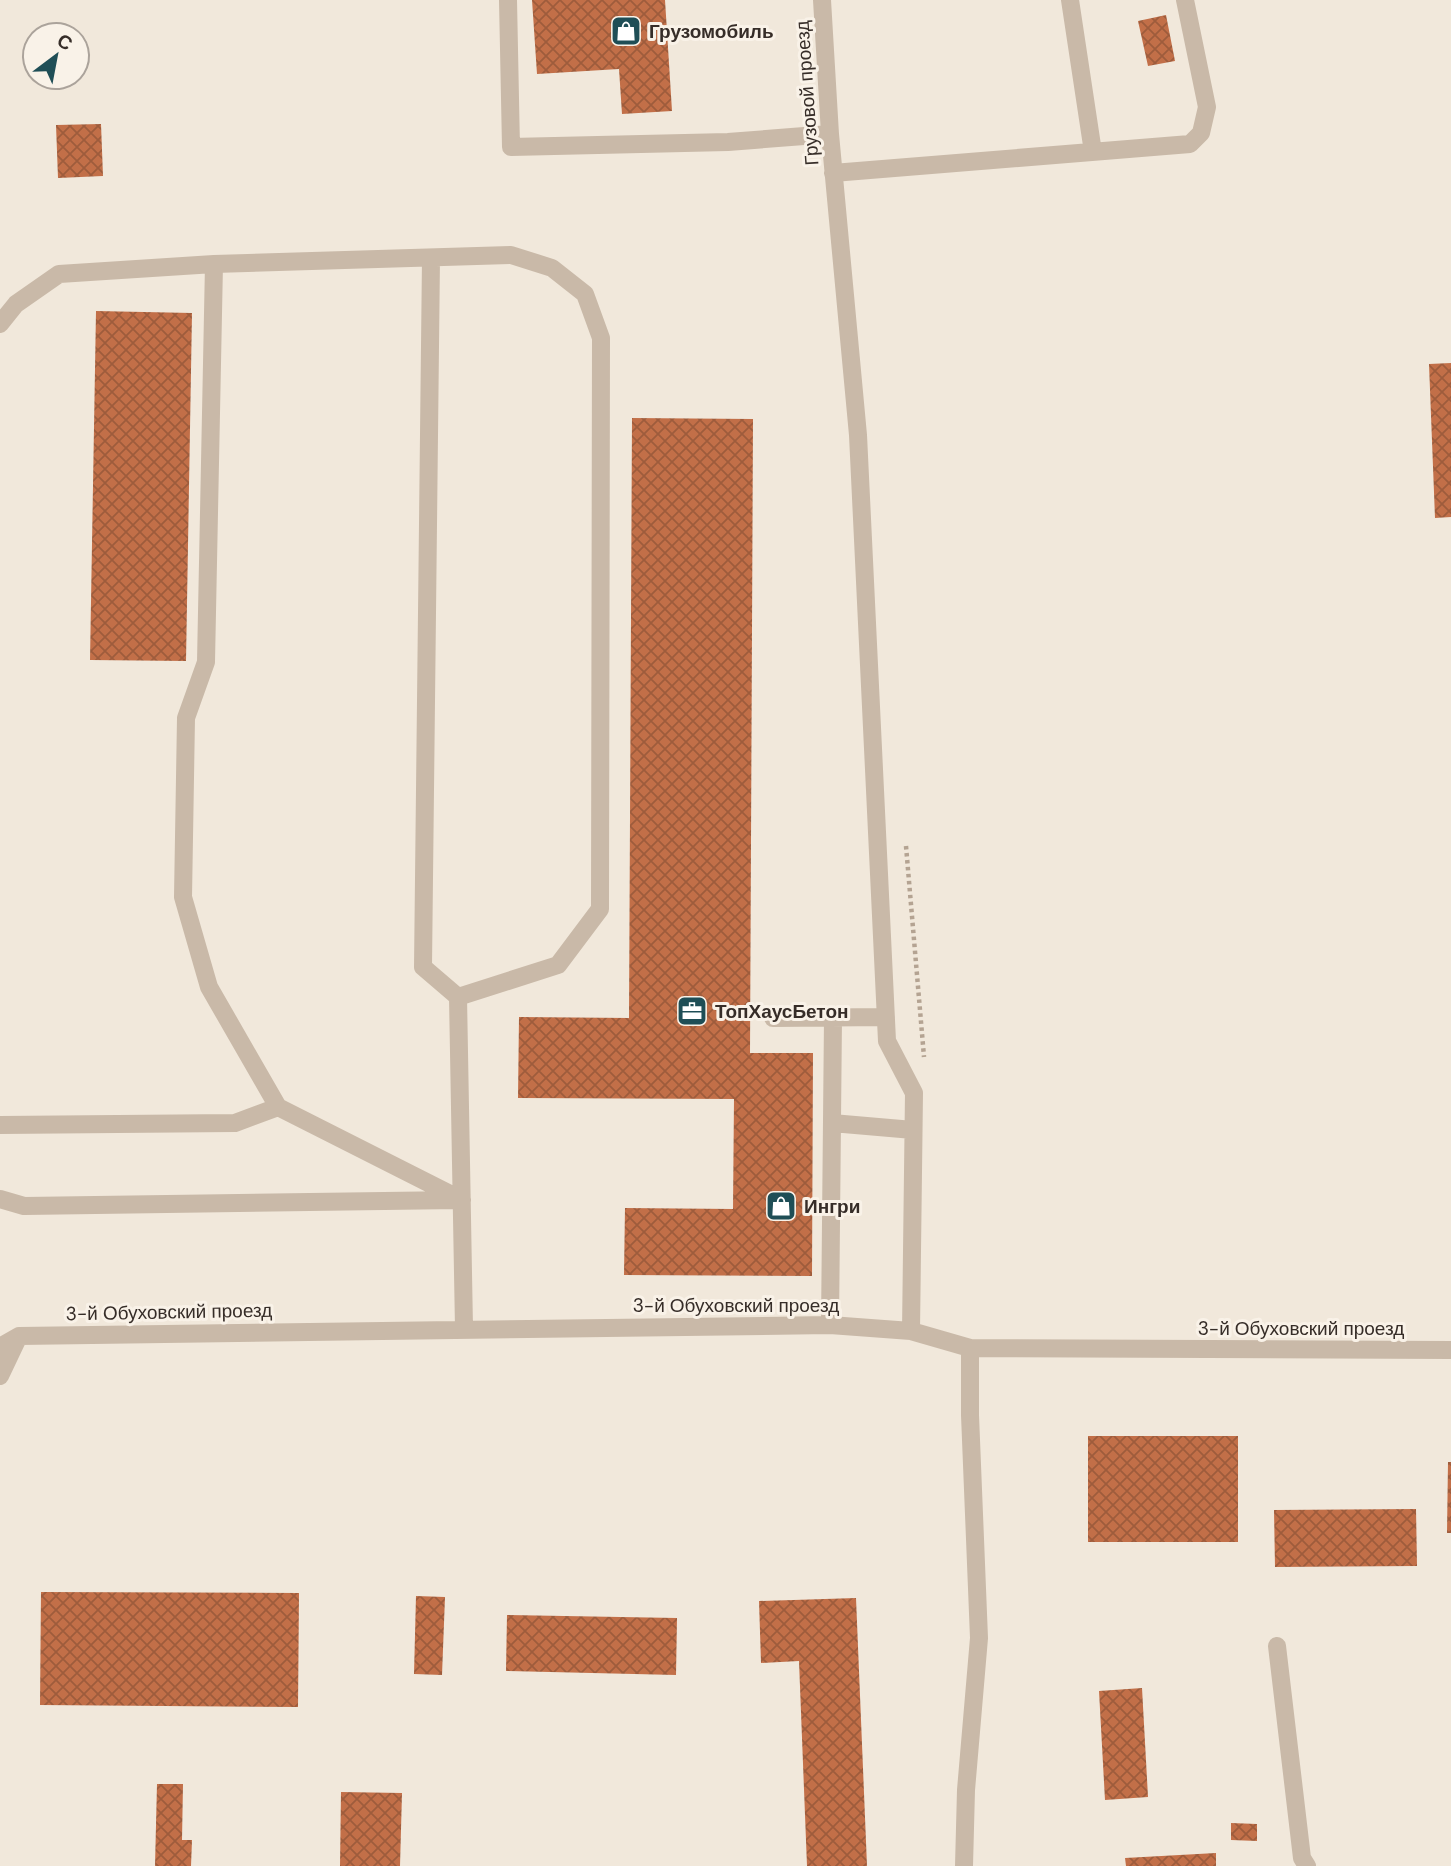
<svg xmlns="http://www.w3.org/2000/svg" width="1451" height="1866" viewBox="0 0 1451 1866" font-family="'DM Sans',sans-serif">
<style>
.building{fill:url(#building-cross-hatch)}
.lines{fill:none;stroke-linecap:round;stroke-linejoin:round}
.path{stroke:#b4a392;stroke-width:4.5;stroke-dasharray:3.5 3.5;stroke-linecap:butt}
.minor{stroke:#c9b9a8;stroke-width:18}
.labels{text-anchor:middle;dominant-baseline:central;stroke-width:6;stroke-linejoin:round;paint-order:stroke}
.poi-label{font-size:19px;font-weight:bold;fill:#362d28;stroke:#f9f2e8;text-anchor:start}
.street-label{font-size:19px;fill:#362d28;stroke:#f9f2e8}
</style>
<defs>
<pattern id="building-cross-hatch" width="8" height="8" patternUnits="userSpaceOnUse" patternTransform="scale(1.75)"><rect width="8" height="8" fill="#c26f48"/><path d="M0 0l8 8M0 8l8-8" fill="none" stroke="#9e5c3c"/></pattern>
</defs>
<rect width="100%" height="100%" fill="#f1e8db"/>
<path class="building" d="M532,0H665L672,111L622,114L619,69L537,74Z
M1166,15L1175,61L1148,66L1138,21Z
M101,124L103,176L58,178L56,125Z
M96,311L192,313L186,661L90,660Z
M1451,363V517L1435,518L1429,364Z
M632,418L753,419L750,1053H813L812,1276L624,1275L625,1208L733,1209L734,1099L518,1098L519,1017L629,1018Z
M1088,1436H1238V1542H1088Z
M1448,1462H1451V1533H1447Z
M1416,1509L1417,1566L1275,1567L1274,1510Z
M41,1592L299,1593L298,1707L40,1705Z
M416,1596L445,1597L442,1675L414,1674Z
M856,1598L867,1866H807L799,1661L761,1663L759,1601Z
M507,1615L677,1618L676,1675L506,1671Z
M1142,1688L1148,1797L1105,1800L1099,1691Z
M157,1784H183L182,1840H192L191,1866H155Z
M341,1792L402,1793L400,1866H340Z
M1231,1823L1257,1824V1841L1231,1840Z
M1216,1853V1866H1126L1125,1858Z"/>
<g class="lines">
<path class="path" d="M906,846L924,1057"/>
<path class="minor" d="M508,0L511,147L728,142L830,134
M822,0L830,134L858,435L887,1041L914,1093L911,1331
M1070,0L1093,152
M833,173L1190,144L1201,133L1207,107L1185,0
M431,258L423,967L458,997L464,1328
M214,264L206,662L186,718L183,897L209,987L278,1107L462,1200
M0,324L16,304L59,274L214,264L511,255L552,268L585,294L601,338L600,909L558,965L458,997
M773,1018L886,1017
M832,1123L913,1130
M0,1125L235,1123L278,1107
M0,1199L24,1206L458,1200
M830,1325L833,1018
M0,1347L19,1336L830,1325L911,1331L970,1348L1451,1350
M0,1376L19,1336
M1277,1646L1302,1858L1307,1866
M964,1866L966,1790L979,1638L970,1415V1348"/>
</g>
<defs>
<g id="shop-square" transform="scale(1.575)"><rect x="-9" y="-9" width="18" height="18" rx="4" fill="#1f4e56" stroke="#f9f2e8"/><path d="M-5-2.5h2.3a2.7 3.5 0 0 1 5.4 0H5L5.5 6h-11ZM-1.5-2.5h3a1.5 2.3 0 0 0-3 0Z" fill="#fff"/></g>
<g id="office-square" transform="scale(1.575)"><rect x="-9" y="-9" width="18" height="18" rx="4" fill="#1f4e56" stroke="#f9f2e8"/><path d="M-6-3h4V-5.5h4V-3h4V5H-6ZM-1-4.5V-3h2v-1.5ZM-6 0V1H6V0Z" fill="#fff"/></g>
</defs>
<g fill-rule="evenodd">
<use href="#shop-square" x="626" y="31"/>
<use href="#office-square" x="692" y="1011"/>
<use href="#shop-square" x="781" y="1206"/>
</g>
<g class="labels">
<g class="poi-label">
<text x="649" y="31">Грузомобиль</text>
<text x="715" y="1011">ТопХаусБетон</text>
<text x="804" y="1206">Ингри</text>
</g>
<g class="street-label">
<text transform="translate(807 93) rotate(-94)">Грузовой проезд</text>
<text x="736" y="1305">3-й Обуховский проезд</text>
<text transform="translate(169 1312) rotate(-1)">3-й Обуховский проезд</text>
<text x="1301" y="1328">3-й Обуховский проезд</text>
</g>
</g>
<g transform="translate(56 56) rotate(32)"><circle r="33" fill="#f9f2e8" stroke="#aba39b" stroke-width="2"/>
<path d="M0-5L12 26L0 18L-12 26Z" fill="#1f4e56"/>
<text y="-10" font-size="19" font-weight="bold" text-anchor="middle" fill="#362d28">С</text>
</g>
</svg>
